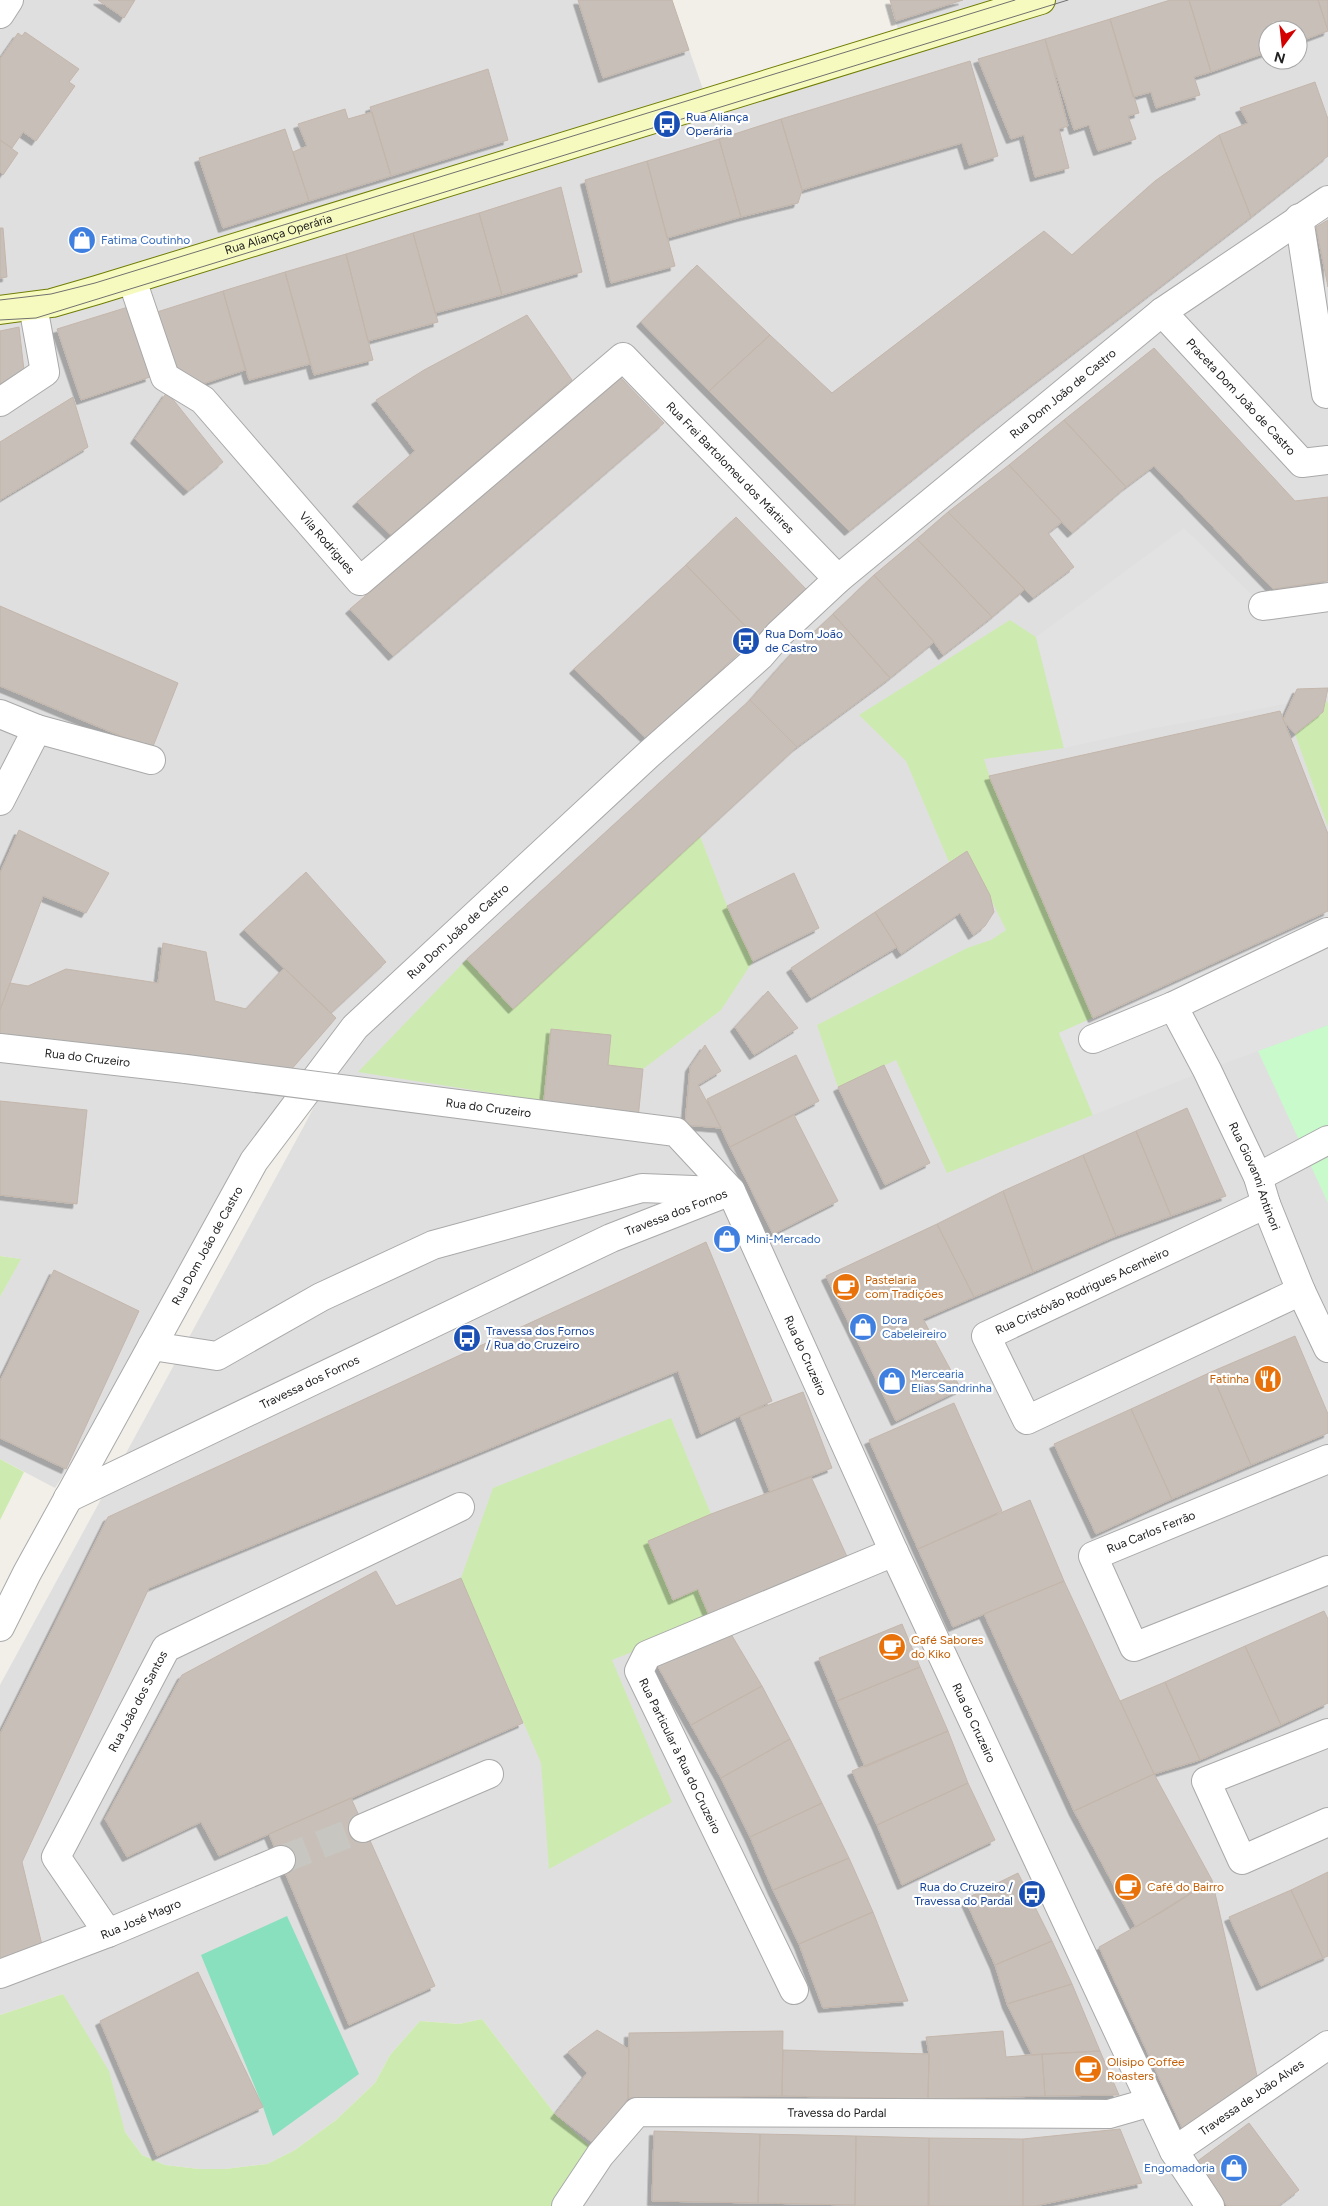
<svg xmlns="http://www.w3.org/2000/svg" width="1328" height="2206" viewBox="0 0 1328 2206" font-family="Figtree,sans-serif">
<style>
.residential{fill:#e0dfdf;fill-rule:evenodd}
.grass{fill:#cdebb0}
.park{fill:#c8facc}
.pitch{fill:#88e0be}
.parking{fill:#e2e2e2}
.building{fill:#c7bfb8;stroke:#c4b6ab;filter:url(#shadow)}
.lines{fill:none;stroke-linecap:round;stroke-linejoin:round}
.street-tunnel{stroke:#c8c6c1;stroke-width:28;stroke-dasharray:28 14;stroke-linecap:butt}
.street-casing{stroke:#a9a9a9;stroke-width:30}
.secondary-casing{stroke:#707d05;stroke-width:30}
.street{stroke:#fff;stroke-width:28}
.secondary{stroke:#f7fabf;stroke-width:28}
.tram{stroke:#707070;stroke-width:1}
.street-bridge-casing{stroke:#a9a9a9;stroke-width:30;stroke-linecap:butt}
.street-bridge{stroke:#fff;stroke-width:28}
.labels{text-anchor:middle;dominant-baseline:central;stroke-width:4.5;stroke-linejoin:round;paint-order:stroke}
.transit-label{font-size:12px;fill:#164399;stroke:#fff;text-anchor:start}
.street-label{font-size:12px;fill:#222;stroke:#fff}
.shop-label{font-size:12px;fill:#366cbe;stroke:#fff;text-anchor:start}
.food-label{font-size:12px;fill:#c56008;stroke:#fff;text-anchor:start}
</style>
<defs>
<filter id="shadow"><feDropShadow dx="-4.5" dy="4.5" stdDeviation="0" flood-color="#0004"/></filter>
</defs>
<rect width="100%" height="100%" fill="#f2efe9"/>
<path class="residential" d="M0,0H672L707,101L903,48L890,0H1328V2206H566L600,2155L555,2114L482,2019L459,2024L420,2021L390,2055L375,2083L336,2120L295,2150L267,2164L225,2169H199L165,2165L142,2155L125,2132L63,1994L0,2015V1685L305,1124L355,1027L351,1028L55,1488L0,1459V1297L20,1259L0,1256ZM1268,30H1298V60H1268ZM1241,240L1162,312L1032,418Z"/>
<path class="grass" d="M1010,620L1036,637L1064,748L984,759L991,781L1093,1018L1059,1033L1093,1115L947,1173L896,1060L838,1087L817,1025L967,948L991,940L1006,930L967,851L949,862L906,761L859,715Z
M1326,700L1328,704V827L1295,734L1323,712Z
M700,836L727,906L753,961L721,1010L643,1069L608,1065L611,1035L551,1029L544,1101L358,1072L467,959L513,1009Z
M0,1256L21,1259L0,1297Z
M671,1418L711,1514L648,1541L673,1600L698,1589L711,1620L612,1660L672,1802L549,1869L541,1763L461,1578L493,1488Z
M0,1459L24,1472L0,1520Z
M63,1994L109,2071L125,2132L142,2155L165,2165L199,2169H225L267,2164L295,2150L336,2120L375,2083L390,2055L420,2021L459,2024L482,2019L555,2114L600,2155L566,2206H0V2015Z"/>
<path class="park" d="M1328,1025V1203L1258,1051Z"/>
<path class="pitch" d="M287,1916L359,2074L273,2136L263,2107L201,1955Z"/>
<path class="parking" d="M1184,528L1263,606L1328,597V696L1150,729L1064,748L1036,637Z
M1328,911V1025L1207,1070L1093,1115L1059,1033Z"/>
<path class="building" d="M98,0H135L124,18Z
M578,0H672L689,50L603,78Z
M890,0H963L896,21Z
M1170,0H1189L1211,72L1194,77L1200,95L1156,108L1151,92L1133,97L1110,19Z
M1189,0H1318L1328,31L1298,42V30H1268V52L1211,72Z
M1318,0H1328V30Z
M1110,19L1139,113L1128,116L1136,139L1098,151L1089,125L1074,130L1045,39Z
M25,32L79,69L69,82L75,86L36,141L23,132L12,148L0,140V59L18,33L22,36Z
M1045,39L1068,126L1059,129L1069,168L1035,177L1024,135L1011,139L978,59Z
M970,61L998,156L969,165L962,143L802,190L781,119Z
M488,69L508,140L391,176L370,107Z
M1315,82L1328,119V156L1251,217L1219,135L1248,123L1240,108Z
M345,109L348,119L372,112L391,176L309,201L293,152L307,146L298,124Z
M781,119L802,190L798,203L741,217L719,139Z
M285,129L309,201L223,228L199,158Z
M1219,135L1251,217L985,421L849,531L709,391L770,335L832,393L1044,231L1072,255L1155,181Z
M719,139L741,217L667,238L647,161Z
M0,140L18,153L3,175L0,172Z
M647,161L675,266L611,283L585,180Z
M561,187L582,272L502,295L479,213Z
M479,213L502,295L435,313L413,233Z
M1328,220V287L1316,227Z
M0,228H3L7,277L0,278Z
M413,233L438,322L368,341L346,254Z
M346,254L373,360L314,375L285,272Z
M697,265L770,335L709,391L641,322Z
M285,272L310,364L249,380L223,291Z
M223,291L245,370L196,386L176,374L157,312Z
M128,307L150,377L81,400L57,329Z
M527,315L572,380L391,535L357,502L415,451L376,400L424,370Z
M19,327L24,370L0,384V331Z
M1154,348L1295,501L1328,497V581L1273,589L1154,466L1126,487L1064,420Z
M621,378L664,423L393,656L350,609Z
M167,392L223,462L188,491L135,439Z
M73,397L88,447L0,500V442Z
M1064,420L1126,487L1072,533L1009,465Z
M1009,465L1062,522L1048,533L1074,567L1033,598L948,512Z
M948,512L1025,589L992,617L917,539Z
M736,517L806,589L756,637L686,565Z
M917,539L992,617L943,655L934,642L874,575Z
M686,565L756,637L647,739L574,669Z
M874,575L934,642L890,678L833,614Z
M0,606L178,683L152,749L0,686Z
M833,614L890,678L797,747L750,700L791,654Z
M1328,688L1323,712L1295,734L1283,720L1297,689Z
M750,700L797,747L513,1009L467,959Z
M1280,711L1328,834V911L1093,1018L989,776Z
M19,830L109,873L86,913L43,896L0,1010V873Z
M967,851L990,895L994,912L985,926L973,935L960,913L901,954L875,912Z
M306,872L386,962L331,1013L244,930Z
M794,873L819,928L753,961L727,906Z
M875,912L897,947L811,998L791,968Z
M163,943L206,952L215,1001L246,1009L284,968L336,1018L289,1072L0,1037V1010L10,983L28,986L66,969L158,983Z
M768,991L798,1028L754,1055L735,1027Z
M551,1029L611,1035L608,1065L643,1069L638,1119L543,1110Z
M705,1045L721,1071L698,1085L721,1128L685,1125L690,1067Z
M796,1055L819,1101L730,1147L707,1099Z
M884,1065L930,1163L885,1185L838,1087Z
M0,1101L87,1110L77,1204L0,1195Z
M1187,1108L1226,1196L1171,1216L1136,1131Z
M794,1115L838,1201L773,1234L730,1147Z
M1136,1131L1171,1216L1116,1236L1083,1155Z
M1083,1155L1116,1236L1033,1272L1003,1191Z
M1003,1191L1033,1272L974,1297L937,1224Z
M937,1224L974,1297L923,1319L961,1389L896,1421L826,1276Z
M706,1242L772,1401L701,1434L678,1371L149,1588L22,1862L42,1945L0,1961V1734L108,1517Z
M54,1270L139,1311L66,1469L0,1438V1381Z
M1295,1336L1328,1414V1433L1251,1465L1211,1372Z
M1211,1372L1251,1465L1172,1499L1131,1409Z
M803,1392L832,1468L770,1492L740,1416Z
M954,1403L1002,1511L918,1549L869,1440Z
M1131,1409L1172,1499L1096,1534L1054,1444Z
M811,1477L849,1561L711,1620L698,1589L673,1600L648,1541L711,1514Z
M1030,1500L1064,1581L953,1627L918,1549Z
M376,1571L396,1606L461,1578L523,1723L219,1856L201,1822L127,1857L105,1819L182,1675Z
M1064,1581L1154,1774L1074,1811L984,1614Z
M1324,1611L1328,1619V1703L1281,1725L1245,1646Z
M902,1624L920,1667L837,1701L819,1658Z
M728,1629L762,1686L691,1725L656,1663Z
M1245,1646L1281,1725L1200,1760L1165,1682Z
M920,1667L948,1731L865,1767L837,1701Z
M1165,1682L1200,1760L1154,1774L1120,1701Z
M762,1686L790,1739L721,1778L691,1725Z
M948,1731L968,1783L877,1825L852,1771Z
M790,1739L822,1803L750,1837L721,1778Z
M1154,1774L1212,1880L1136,1927L1074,1811Z
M968,1783L995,1840L902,1885L877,1825Z
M351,1798L435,1986L349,2025L269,1834Z
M822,1803L849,1858L773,1890L750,1837Z
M849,1858L873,1912L799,1944L773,1890Z
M1328,1872V1956L1323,1958L1291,1890Z
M1018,1873L1052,1941L995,1965L965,1899Z
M1212,1880L1258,2080L1184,2132L1099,1947L1162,1912Z
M1291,1890L1323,1958L1261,1986L1229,1917Z
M873,1912L908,2001L823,2008L799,1944Z
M1052,1941L1072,1984L1007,2004L995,1965Z
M198,1972L263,2107L157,2156L100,2021Z
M1072,1984L1100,2051L1032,2055L1007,2004Z
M597,2030L629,2049L628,2098L597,2146L555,2114L587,2073L568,2052Z
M783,2031L782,2096L628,2098L629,2033Z
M1003,2031L1006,2057L1042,2054L1045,2096L928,2099L929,2054L926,2037Z
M783,2050L929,2054L928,2099L782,2096Z
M1100,2051L1119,2095L1045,2096L1042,2054Z
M1249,2123L1299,2190L1278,2206H1227L1195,2163Z
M1120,2129L1142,2183L1035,2206H1023V2139Z
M654,2131L760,2134L758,2203L652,2201Z
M760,2134L856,2136L855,2205L758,2203Z
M856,2136L929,2138L928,2206H855Z
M929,2138L1023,2139V2206H929Z"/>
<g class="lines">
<path class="street-tunnel" d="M281,1860L363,1828"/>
<g class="street-casing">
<g id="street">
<path d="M0,14L9,0"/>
<path d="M1299,218L1326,394"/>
<path id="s1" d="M132,280L165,377L203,400L360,581L623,357L838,579"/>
<path id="s2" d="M1162,312L1302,463L1328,460"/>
<path d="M0,402L45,372L33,306"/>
<path d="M1263,606L1328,597"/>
<path d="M0,714L37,729L0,801"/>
<path d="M37,729L151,760"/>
<path id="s3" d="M1173,1006L1207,1070L1258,1177L1266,1204L1301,1291L1328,1348"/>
<path d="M1093,1039L1173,1006L1327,932"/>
<path id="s4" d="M0,1048L186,1069"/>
<path id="s5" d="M590,1121L676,1132L731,1191L894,1552L1174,2151L1210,2206"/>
<path d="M1258,1177L1328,1140"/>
<path d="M1266,1204L986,1336L1027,1420L1301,1291"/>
<path d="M152,1346L217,1356L321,1297L433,1245L642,1188L719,1191"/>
<path d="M1328,1459L1093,1556L1134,1647L1328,1570"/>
<path id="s6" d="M68,1498L611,1238L731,1191"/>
<path id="s7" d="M0,1627L27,1573L254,1161L355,1027L648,755L760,656L779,634L838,579L1162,312L1328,200"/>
<path d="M1328,1733L1206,1781L1242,1860L1328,1822"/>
<path d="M363,1828L489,1774"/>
<path id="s8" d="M108,1933L56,1857L166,1648L460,1507"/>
<path id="s9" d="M0,1974L108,1933L281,1860"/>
<path d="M794,1990L639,1671L647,1655L894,1552"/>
<path id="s10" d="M1174,2151L1328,2045"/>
<path id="s11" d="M566,2206L600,2155L637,2112L1109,2114L1151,2102"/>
</g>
</g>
<g class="secondary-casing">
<g id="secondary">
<path id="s12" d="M0,310L52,303L97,290L1041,0"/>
</g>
</g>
<use href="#street" class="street"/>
<use href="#secondary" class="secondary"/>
<path class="tram" d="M0,300L51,294L95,283L1015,0
M0,320L36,318L1068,0"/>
<g class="street-bridge-casing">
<g id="street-bridge">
<path id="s13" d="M186,1069L590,1121"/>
</g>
</g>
<use href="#street-bridge" class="street-bridge"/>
</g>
<defs>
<g id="bus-disc" transform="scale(1.4375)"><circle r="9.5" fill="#1a4fb4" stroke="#fff"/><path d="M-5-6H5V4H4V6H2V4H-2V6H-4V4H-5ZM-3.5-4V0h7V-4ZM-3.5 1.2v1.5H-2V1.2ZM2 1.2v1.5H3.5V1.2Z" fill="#fff"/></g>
<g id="shop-disc" transform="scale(1.4375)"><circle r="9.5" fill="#3f7fe0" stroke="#fff"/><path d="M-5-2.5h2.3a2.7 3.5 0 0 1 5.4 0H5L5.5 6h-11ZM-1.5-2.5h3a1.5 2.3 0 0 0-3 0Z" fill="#fff"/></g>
<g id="cafe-disc" transform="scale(1.4375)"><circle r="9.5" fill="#e8710a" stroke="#fff"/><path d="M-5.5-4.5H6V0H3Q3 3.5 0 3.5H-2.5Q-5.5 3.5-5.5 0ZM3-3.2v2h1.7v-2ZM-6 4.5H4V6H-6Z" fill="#fff"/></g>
<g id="restaurant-disc" transform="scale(1.4375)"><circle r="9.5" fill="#e8710a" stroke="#fff"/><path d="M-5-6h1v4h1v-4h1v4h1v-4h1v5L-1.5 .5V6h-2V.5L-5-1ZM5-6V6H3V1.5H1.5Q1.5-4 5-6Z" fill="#fff"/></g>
</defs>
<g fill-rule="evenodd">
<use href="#bus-disc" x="667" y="124"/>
<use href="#shop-disc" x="82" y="240"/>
<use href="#bus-disc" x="746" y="641"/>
<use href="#shop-disc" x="727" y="1239"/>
<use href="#cafe-disc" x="846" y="1287"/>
<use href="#shop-disc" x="863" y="1327"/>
<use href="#bus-disc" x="467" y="1338"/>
<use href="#restaurant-disc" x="1268" y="1379"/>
<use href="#shop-disc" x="892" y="1381"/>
<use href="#cafe-disc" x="892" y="1647"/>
<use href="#cafe-disc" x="1128" y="1887"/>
<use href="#bus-disc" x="1032" y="1894"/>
<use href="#cafe-disc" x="1088" y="2069"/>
<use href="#shop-disc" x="1234" y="2168"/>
</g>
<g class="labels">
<g class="transit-label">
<text x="686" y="117">Rua Aliança<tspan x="686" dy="14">Operária</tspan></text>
<text x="765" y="634">Rua Dom João<tspan x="765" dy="14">de Castro</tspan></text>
<text x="486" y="1331">Travessa dos Fornos<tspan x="486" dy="14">/ Rua do Cruzeiro</tspan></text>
<text x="1013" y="1887" text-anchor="end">Rua do Cruzeiro /<tspan x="1013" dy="14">Travessa do Pardal</tspan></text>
</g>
<g class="street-label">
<text stroke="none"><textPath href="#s12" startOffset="289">Rua Aliança Operária</textPath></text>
<text stroke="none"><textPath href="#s7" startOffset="1649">Rua Dom João de Castro</textPath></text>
<text stroke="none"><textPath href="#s2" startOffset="116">Praceta Dom João de Castro</textPath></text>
<text stroke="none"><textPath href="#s1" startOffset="886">Rua Frei Bartolomeu dos Mártires</textPath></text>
<text stroke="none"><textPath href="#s1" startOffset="336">Vila Rodrigues</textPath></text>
<text stroke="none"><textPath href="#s7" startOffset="839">Rua Dom João de Castro</textPath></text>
<text stroke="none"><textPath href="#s4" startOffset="88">Rua do Cruzeiro</textPath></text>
<text stroke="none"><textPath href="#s13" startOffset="305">Rua do Cruzeiro</textPath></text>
<text stroke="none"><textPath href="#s3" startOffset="189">Rua Giovanni Antinori</textPath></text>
<text stroke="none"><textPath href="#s6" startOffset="672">Travessa dos Fornos</textPath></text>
<text stroke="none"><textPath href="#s7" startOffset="434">Rua Dom João de Castro</textPath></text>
<text transform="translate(1082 1291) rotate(-25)">Rua Cristóvão Rodrigues Acenheiro</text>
<text stroke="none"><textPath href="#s5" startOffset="348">Rua do Cruzeiro</textPath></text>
<text stroke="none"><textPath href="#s6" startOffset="268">Travessa dos Fornos</textPath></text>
<text transform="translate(1151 1532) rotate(-22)">Rua Carlos Ferrão</text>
<text stroke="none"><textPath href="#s8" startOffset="268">Rua João dos Santos</textPath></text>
<text stroke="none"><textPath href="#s5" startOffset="752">Rua do Cruzeiro</textPath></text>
<text transform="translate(680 1756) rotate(64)">Rua Particular à Rua do Cruzeiro</text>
<text stroke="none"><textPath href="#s9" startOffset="151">Rua José Magro</textPath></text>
<text stroke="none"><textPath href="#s10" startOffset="94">Travessa de João Alves</textPath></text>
<text stroke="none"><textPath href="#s11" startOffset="318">Travessa do Pardal</textPath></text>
</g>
<g class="shop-label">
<text x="101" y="240">Fatima Coutinho</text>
<text x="746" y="1239">Mini-Mercado</text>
<text x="882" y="1320">Dora<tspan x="882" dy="14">Cabeleireiro</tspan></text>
<text x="911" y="1374">Mercearia<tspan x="911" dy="14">Elias Sandrinha</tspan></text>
<text x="1215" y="2168" text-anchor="end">Engomadoria</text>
</g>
<g class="food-label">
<text x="865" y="1280">Pastelaria<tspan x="865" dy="14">com Tradições</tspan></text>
<text x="1249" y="1379" text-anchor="end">Fatinha</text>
<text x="911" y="1640">Café Sabores<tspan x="911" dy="14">do Kiko</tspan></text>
<text x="1147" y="1887">Café do Bairro</text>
<text x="1107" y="2062">Olisipo Coffee<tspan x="1107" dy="14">Roasters</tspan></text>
</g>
</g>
<g transform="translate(1283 45) rotate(195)"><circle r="24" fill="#ffffff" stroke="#a7a7a7"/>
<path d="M0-4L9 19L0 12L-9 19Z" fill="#d40000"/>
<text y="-8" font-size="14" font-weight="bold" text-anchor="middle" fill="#222222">N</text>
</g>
</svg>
